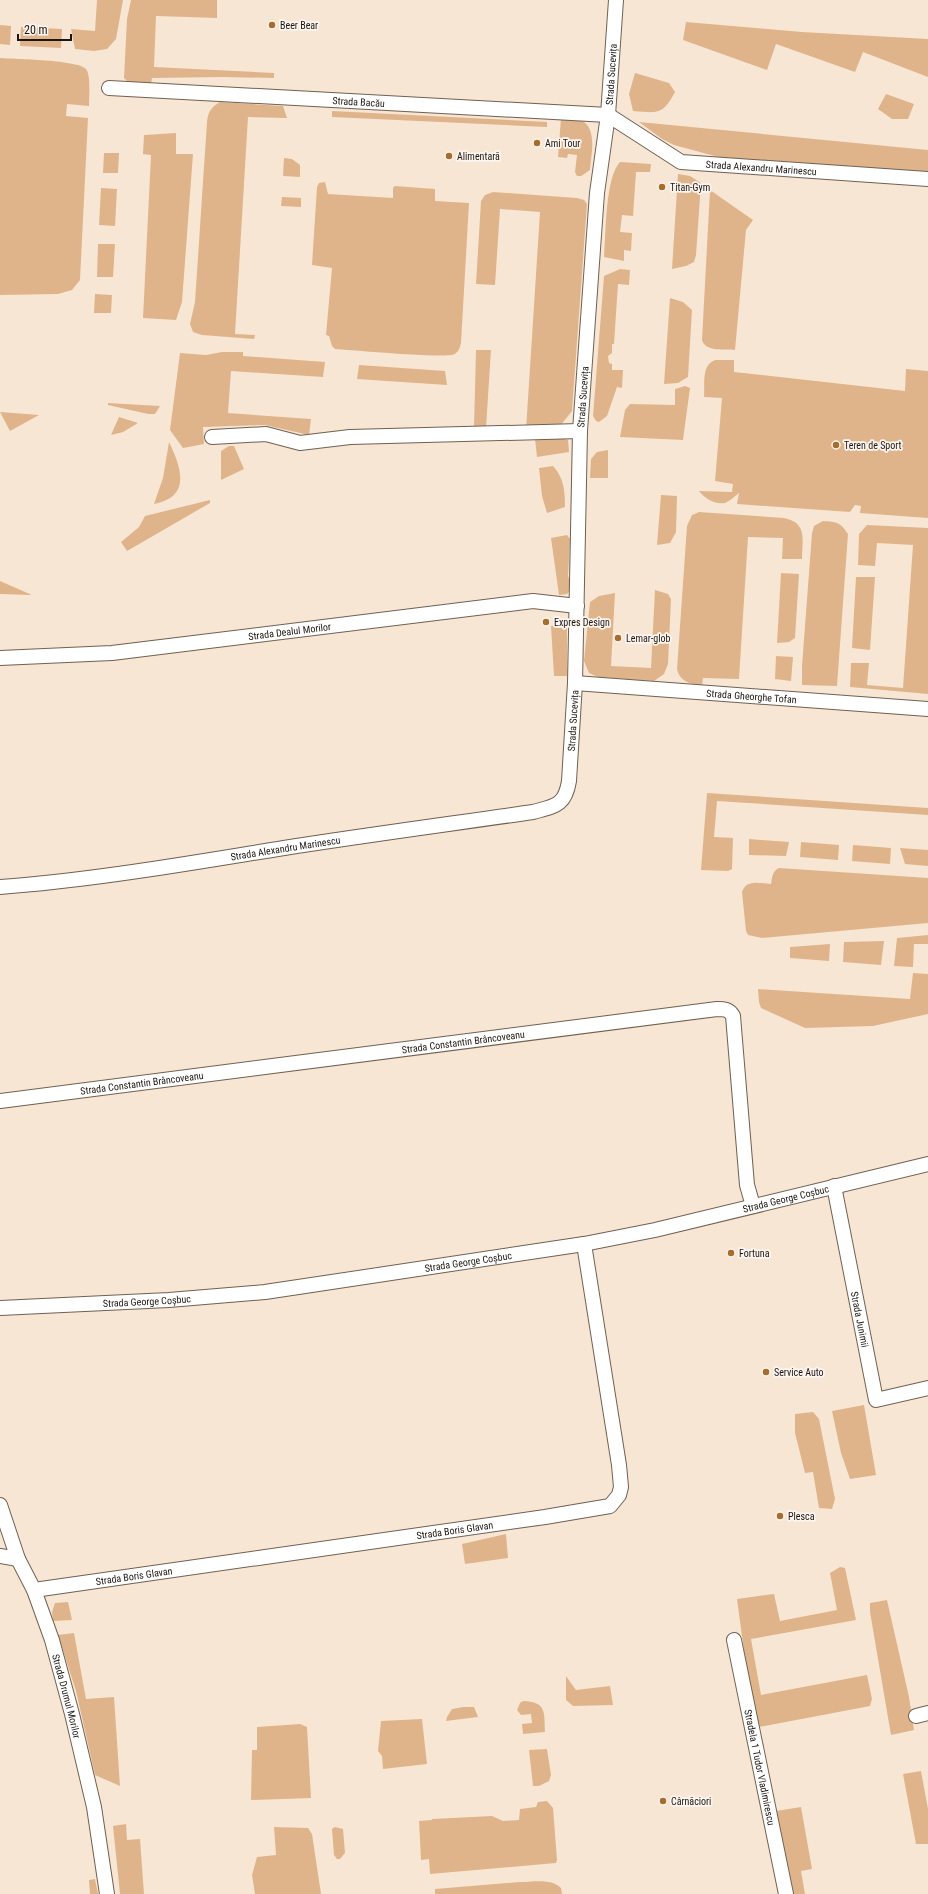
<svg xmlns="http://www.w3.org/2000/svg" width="928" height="1894" viewBox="0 0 928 1894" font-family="'Roboto Condensed',sans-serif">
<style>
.green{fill:#e0b48a}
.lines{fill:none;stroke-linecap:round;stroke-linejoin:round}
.street-casing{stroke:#706051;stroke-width:16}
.street{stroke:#fff;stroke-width:14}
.poi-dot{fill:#a66d2c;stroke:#fdf5ef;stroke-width:1.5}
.labels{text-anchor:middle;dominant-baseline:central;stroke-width:3.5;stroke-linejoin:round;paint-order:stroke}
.poi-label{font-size:10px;fill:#1c1610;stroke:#fdf5ef;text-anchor:start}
.street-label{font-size:10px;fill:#1c1610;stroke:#fdf5ef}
</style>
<rect width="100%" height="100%" fill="#f8e6d5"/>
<path class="green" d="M97,0H123L116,39L107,49L94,51L75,49L71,29L95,31Z
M131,0H217V18L156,16L154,67L274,73V78L223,77L152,78L151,84L128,82L124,78L127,19Z
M686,22L802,32L928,39V77L863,52L855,72L776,44L767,70L683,40Z
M0,25L11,26L10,45L0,44Z
M21,27L62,29L61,48L20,46Z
M0,58C14,59 79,60 86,69C91,75 89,97 89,106L67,104L66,116L88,118L80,280L72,290L58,294L0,295Z
M635,73L669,83L675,92C663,115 658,113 633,111L629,94Z
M886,94L914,104L908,119H892L878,109Z
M220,102L283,106L287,118L248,117L235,334L255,335L254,339L202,335L193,332L190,324L195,302L207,122C208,112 211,107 220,102Z
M332,111L547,122V127L332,117Z
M561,118C567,119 572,118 577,119C599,124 591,154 590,170L581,176H577L575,172L577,155L568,154L567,158L558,157Z
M639,122L928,150V172L722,158L674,145L662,139Z
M176,133V154H193L182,302L176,320L143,318L151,155L143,154L144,135Z
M104,153H119L118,173H103Z
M284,158L292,159L300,165V177L283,176Z
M620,162L651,164L650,172H636L633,216L622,215L620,232L632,233L631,251L624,250V261L604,257C606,234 605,178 620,162Z
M678,174L690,176L701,183L696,255L694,262L686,266L672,269Z
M325,182L328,194L393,198V188L395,186L435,189V201L469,203L461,343C460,347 459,351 455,354C447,359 352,350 335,349L332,346L329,336L326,335L332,268L312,265L317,187L319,183Z
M101,188L117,189L115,226L99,225Z
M710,190L753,220L746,230L735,350C725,349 705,352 702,340Z
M493,192L577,198L584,200L587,204L572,411L560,426L526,430L540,212L500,209L495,285L476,284L481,201L485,195Z
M282,197L301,198V207L281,206Z
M98,244H115L113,277H97Z
M620,269L630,270L629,285L618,284L614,344H612V353L608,356L609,363L612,364V370H623L622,388L617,387L607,416L599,422L596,421L593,416L604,276Z
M95,294L112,295L111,313H94Z
M670,298L683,302L692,310L688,377L678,383L664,384Z
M476,350H491L486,428L474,427Z
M222,352H243V356L325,362L323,377L231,371L228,413L311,419L309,435L265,425L203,427L204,444L183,448L170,430L180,353L206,355Z
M715,360H734V372L905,391L906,369L928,371V518L860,513L861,506L855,505L850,512L737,504L739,493C735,496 730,501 725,503C715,505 704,498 699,491L732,492L733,484L715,481L722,398L704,397C705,384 701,365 715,360Z
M359,365L445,371L447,385L357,379Z
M685,386L690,388L683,440L620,437L625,410L630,404L675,405V389Z
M108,403L160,406L155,414H148L108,405Z
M0,412L39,415L10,431Z
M119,417L138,423L123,432L111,435Z
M562,438L568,440L569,452L537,457L535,439Z
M169,442C181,467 192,497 154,504L163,478Z
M229,446H234L244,469L221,480V451Z
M608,450V478H590L591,459L597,452Z
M553,466C564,478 565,491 565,507L547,513L542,496L539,468Z
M661,495L677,496L676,532L670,543L657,545Z
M210,500V503L127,551L121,542L139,527L145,516Z
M699,512L784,518C808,523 802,540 802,559H782L783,538L748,537L739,679L703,678L702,685C690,684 680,682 677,669L687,526L692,515Z
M823,521C837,522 840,522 848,534L837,686L802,685V666L812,533L814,526Z
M867,525L928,528V694L850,687L851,663H869L867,685L903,688L913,545L877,543L875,566L858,565L859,534Z
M567,535L570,539L568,576L572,588L567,594L559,595L551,538Z
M781,573L799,574L795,638L789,642L777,643Z
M856,577H875L870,650L852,648Z
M0,581L32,595L0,594Z
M655,590L668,594L671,599L668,664L664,674L654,681L598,677L589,673L584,661L590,602L599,596L615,593L611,666L651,668Z
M567,624V676H554L551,626Z
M776,656L793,657L791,681L775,679Z
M707,793L928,808V815L717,801L714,837L733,838L732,869L728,871L701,870Z
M749,839L789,842L786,856L749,855Z
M801,842L839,845L838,860L800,857Z
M853,845L891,848L890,864L852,861Z
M900,848L928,850V866L905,864Z
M779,868L928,878V923L762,938L748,935L746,931L742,892C746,879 760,883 771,884C772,878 772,871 779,868Z
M928,935V944H914L913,967L894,966L897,938Z
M884,941L881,965L843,962L844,942Z
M830,944L829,961L790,958V947Z
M913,973L928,974V1014L873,1026L805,1028L761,1008L759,1002L758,989L910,999Z
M864,1405L876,1475L850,1479L841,1453L832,1411Z
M813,1412L819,1419L835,1499L832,1509L819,1508L813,1472L805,1473L795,1433V1414Z
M506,1534L508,1558L465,1564L462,1544Z
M840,1567L845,1568L856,1620L751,1639L761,1695L867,1675L872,1699L870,1706L759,1727L748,1681L737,1599L774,1594L780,1621L837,1610L830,1573Z
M887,1600L909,1697L914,1730L891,1735L870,1612V1603Z
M68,1602L72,1620L53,1621L52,1612L55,1603Z
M74,1633L86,1699L114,1697L120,1786L95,1775L76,1691L58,1635Z
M566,1676L576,1690L610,1686L613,1705L573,1706L566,1700Z
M523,1701C547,1702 544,1712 545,1732L523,1734L522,1724L532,1723L531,1714L521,1715L517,1710L520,1703Z
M463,1707H474L478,1717L446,1721L447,1717L452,1709Z
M422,1719L427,1764L383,1769L382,1756L378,1751L381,1721Z
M300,1724L307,1727L311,1798L251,1800L252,1750H257V1727Z
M547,1749L551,1775L549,1781L539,1786H533L529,1750Z
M921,1771L928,1809V1844H916L903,1774Z
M547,1801L553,1808L557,1860L556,1863L430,1874L429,1859L421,1860L419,1821L432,1820V1819L492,1816L503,1821L519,1820L520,1809L536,1807L538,1802Z
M801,1807L812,1869L801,1871L805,1894H793L776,1811Z
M126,1824L127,1840L140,1839L144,1894H120L113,1826Z
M274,1827L308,1828L312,1834L321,1894H255L252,1875L257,1857L276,1855Z
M335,1827L343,1829L345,1853L340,1859H337L334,1855L332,1829Z
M95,1879L98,1894H90L89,1880Z
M520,1882C532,1882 552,1878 561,1888L562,1894H435V1889Z"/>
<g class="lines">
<g class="street-casing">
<g id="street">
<path id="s1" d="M109,88L608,115L681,162L928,179"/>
<path d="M212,437L266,434L300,443L350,437L580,431"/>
<path id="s2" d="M0,658L112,653L533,601L577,606"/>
<path id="s3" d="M575,683L928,709"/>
<path id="s4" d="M0,887C95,880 190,863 284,848C367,835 450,824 533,812C555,806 565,806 569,781L575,683L580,431L597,193L608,115L616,0"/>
<path id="s5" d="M0,1101L717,1009C724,1009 729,1009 733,1016L747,1185L753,1206"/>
<path id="s6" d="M834,1186L876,1400L928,1388"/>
<path id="s7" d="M0,1308L169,1300L265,1292L584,1244L655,1230L928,1164"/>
<path id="s8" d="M0,1505L18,1559L34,1590L52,1640L72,1714L94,1807L107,1894"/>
<path d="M0,1556L18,1559"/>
<path id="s9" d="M34,1590L545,1517L610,1506L619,1495L621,1487L619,1465L584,1244"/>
<path id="s10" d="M734,1640L786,1894"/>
<path d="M916,1716L928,1713"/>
</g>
</g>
<use href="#street" class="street"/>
</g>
<g class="poi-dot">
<circle cx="272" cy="25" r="4"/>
<circle cx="537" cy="143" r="4"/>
<circle cx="449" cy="156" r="4"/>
<circle cx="662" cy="187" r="4"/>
<circle cx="836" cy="445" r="4"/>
<circle cx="546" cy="622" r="4"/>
<circle cx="618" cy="638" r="4"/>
<circle cx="731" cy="1253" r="4"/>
<circle cx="766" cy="1372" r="4"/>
<circle cx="780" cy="1516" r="4"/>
<circle cx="663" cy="1801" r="4"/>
</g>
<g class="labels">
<g class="poi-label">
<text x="280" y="25">Beer Bear</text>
<text x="545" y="143">Ami Tour</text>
<text x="457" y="156">Alimentară</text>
<text x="670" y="187">Titan-Gym</text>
<text x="844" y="445">Teren de Sport</text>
<text x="554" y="622">Expres Design</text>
<text x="626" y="638">Lemar-glob</text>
<text x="739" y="1253">Fortuna</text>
<text x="774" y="1372">Service Auto</text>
<text x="788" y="1516">Plesca</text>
<text x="671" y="1801">Cârnăciori</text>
</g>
<g class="street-label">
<text stroke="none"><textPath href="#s4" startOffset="1299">Strada Sucevița</textPath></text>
<text stroke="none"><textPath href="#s1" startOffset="250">Strada Bacău</textPath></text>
<text stroke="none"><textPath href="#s1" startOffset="667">Strada Alexandru Marinescu</textPath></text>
<text stroke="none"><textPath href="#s4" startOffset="975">Strada Sucevița</textPath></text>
<text stroke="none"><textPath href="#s2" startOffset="291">Strada Dealul Morilor</textPath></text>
<text stroke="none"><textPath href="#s3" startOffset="177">Strada Gheorghe Tofan</textPath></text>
<text stroke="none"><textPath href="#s4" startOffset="651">Strada Sucevița</textPath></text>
<text stroke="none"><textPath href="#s4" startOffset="288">Strada Alexandru Marinescu</textPath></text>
<text stroke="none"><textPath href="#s5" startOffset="467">Strada Constantin Brâncoveanu</textPath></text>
<text stroke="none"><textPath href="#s5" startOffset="143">Strada Constantin Brâncoveanu</textPath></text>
<text stroke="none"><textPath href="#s7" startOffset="795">Strada George Coșbuc</textPath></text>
<text stroke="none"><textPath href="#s7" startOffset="471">Strada George Coșbuc</textPath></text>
<text stroke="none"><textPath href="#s7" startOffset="147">Strada George Coșbuc</textPath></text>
<text stroke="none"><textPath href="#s6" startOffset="136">Strada Junimii</textPath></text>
<text stroke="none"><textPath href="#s9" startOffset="425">Strada Boris Glavan</textPath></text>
<text stroke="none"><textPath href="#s9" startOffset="101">Strada Boris Glavan</textPath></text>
<text stroke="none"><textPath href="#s8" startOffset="203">Strada Drumul Morilor</textPath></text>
<text stroke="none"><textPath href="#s10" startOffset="130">Stradela 1 Tudor Vladimirescu</textPath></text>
</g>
</g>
<path d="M18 34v6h53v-6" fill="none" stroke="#1c1610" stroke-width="2"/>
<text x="24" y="34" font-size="12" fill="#1c1610" stroke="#fdf5ef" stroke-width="3" paint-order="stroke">20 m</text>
</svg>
